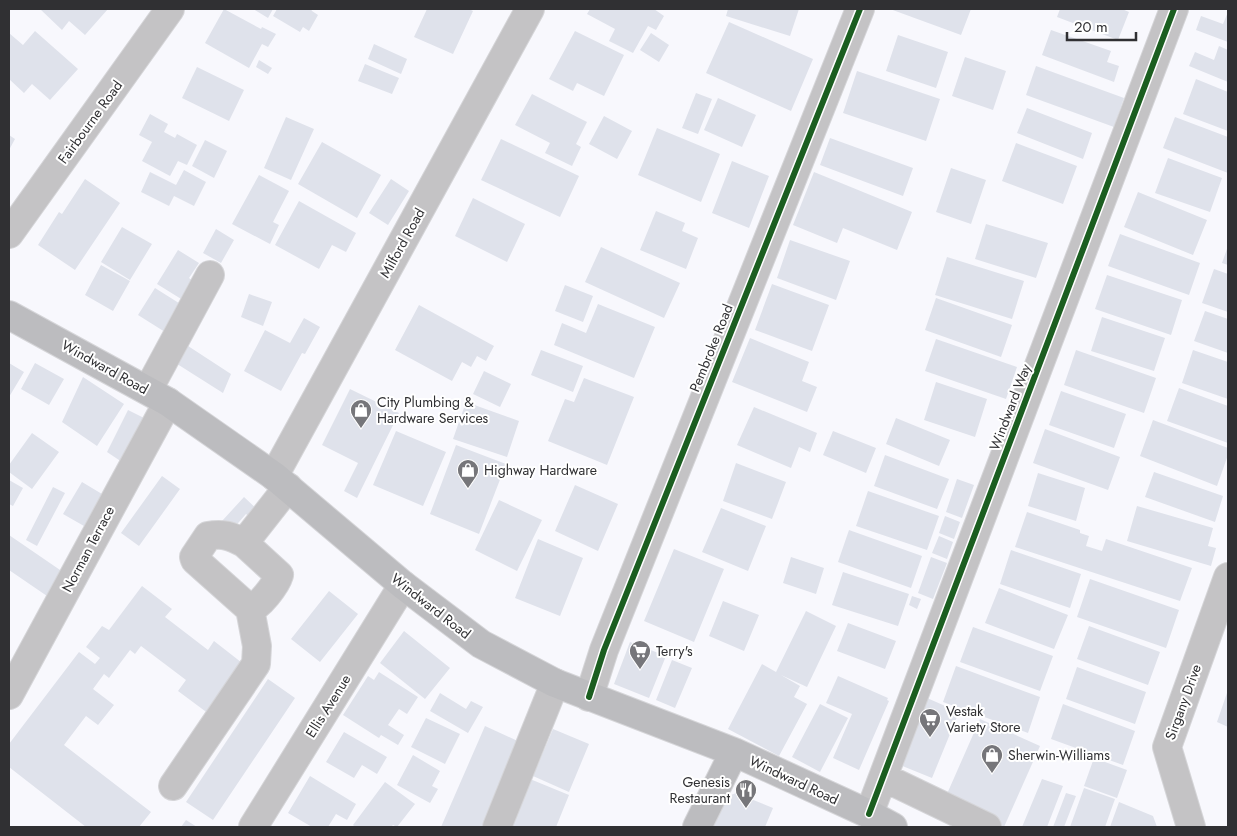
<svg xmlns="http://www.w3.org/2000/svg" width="1237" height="836" viewBox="0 0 1237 836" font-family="Jost,sans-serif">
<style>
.building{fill:#dfe2eb}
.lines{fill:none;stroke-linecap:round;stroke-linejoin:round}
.minor-casing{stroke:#d5d5d8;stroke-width:30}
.major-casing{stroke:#d5d5d8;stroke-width:30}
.minor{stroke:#c4c3c5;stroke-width:28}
.major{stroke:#bcbcbf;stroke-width:28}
.cycleway-casing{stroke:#fff;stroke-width:9}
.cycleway{stroke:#1b5e20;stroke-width:6}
.labels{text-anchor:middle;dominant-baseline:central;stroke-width:4;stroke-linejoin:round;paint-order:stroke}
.street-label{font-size:14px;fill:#303033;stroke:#fff}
.poi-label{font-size:14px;fill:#303033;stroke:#fff;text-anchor:start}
</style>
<rect width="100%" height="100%" fill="#f8f8fd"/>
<path class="building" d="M40,9H108L85,35L69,21L62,30Z
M224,9L261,29L262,27L276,34L268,47L262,44L249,68L205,43Z
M253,9H273L268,18Z
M277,9H311L312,11L318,15L309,31L303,27L300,32L273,16Z
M427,9H469L473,11L453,54L414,37Z
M590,9H654L664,16L656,30L648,26L633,53L609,41L615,29L587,14Z
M728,9H799L790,36L726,16Z
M890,9H971L961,35Z
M1060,9H1122L1129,12L1118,40L1057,17Z
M1228,12V42L1196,30L1201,16L1223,24Z
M729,22L813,59L791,111L706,73Z
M1051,30L1111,51L1107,62L1119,66L1114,82L1042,55Z
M35,31L78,69L50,100L32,84L24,93L9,79V33L23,45Z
M575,31L624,55L604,96L577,83L573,91L549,79Z
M651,33L669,45L659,62L640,50Z
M898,35L948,52L936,88L886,71Z
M374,44L407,59L401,74L368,59Z
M1219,46L1228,50V82L1189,66L1195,52L1214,60Z
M965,57L1006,71L993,110L952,96Z
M259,60L272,68L268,74L256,67Z
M365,64L399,78L392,94L358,81Z
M1036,66L1124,98L1114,127L1026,95Z
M197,67L244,90L229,121L182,98Z
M857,71L940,99L926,141L843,113Z
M1196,79L1228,92V131L1183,114Z
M696,93L712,99L698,134L682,128Z
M532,94L587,122L576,144L581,147L572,166L545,153L550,143L515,125Z
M718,98L756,115L742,147L704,130Z
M1027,108L1092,133L1083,159L1017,133Z
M150,114L168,124L164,132L175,138L177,134L197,145L187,165L178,161L170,176L142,161L152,142L139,135Z
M604,116L632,131L617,159L589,144Z
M286,117L314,129L291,180L264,168Z
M1175,117L1228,137V173L1163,148Z
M657,128L720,154L701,202L638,175Z
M9,135L15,139L9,150Z
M830,138L913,168L903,196L820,165Z
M501,139L579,176L560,217L481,180Z
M205,140L227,151L214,178L192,166Z
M322,142L381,175L357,218L298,184Z
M1016,143L1077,166L1063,204L1002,181Z
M1168,158L1222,178L1210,212L1155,193Z
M732,161L769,176L749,228L712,213Z
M951,168L986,180L971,224L936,212Z
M184,170L206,182L194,206L174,196L169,206L141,192L150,172L176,185Z
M814,172L912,212L897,250L843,228L837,243L793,225Z
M259,175L289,191L273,222L279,225L270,244L232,224Z
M85,179L120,203L75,270L38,245L59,212L62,214Z
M391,179L409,191L388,225L369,213Z
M1138,192L1207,220L1193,255L1124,227Z
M473,198L525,224L507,262L455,236Z
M299,201L356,233L346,252L332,245L319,269L275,245Z
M656,211L685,223L682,231L698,238L686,269L640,250Z
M986,224L1048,243L1036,278L975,259Z
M122,227L152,244L130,280L101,262Z
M216,229L234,240L221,263L203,253Z
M1120,234L1200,263L1189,295L1108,266Z
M790,240L850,261L836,300L777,278Z
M1228,246V265L1222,263Z
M601,247L680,283L664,318L585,282Z
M178,250L199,263L189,278L197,284L186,302L157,284Z
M947,257L1024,281L1012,319L935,295Z
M101,265L130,281L113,311L85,295Z
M1214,269L1228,274V312L1202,303Z
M1107,275L1182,300L1171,335L1095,309Z
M772,284L829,305L812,351L755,330Z
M565,285L593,296L583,322L555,311Z
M155,288L182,305L165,332L138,315Z
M249,294L272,302L263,326L241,317Z
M936,298L1012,325L1001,357L925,330Z
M598,304L655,327L634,378L554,345L562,323L586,333Z
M419,305L494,346L486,361L477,356L471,367L462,362L452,381L395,350Z
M1205,311L1228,319V353L1194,341Z
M1102,317L1165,338L1154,371L1091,351Z
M304,318L320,327L305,354L302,353L281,391L244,371L265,330L290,343Z
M750,338L809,362L802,381L817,387L807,412L732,382Z
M936,339L1017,367L1006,399L925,371Z
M185,344L231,374L223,393L174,362Z
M541,350L583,366L573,392L531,375Z
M1076,350L1156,378L1144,413L1064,385Z
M1193,350L1228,362V399L1182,383Z
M9,363L24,372L9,397Z
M35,363L64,379L49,405L21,389Z
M484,371L511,384L500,407L473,394Z
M83,377L124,404L97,446L62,422Z
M584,378L634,397L607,465L548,441L565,399L574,402Z
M936,382L987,399L975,437L924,420Z
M1179,388L1228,406V443L1167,421Z
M350,389L399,413L357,498L344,491L358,463L322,445Z
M1061,391L1126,414L1114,448L1049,425Z
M466,402L519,421L507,457L453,439Z
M754,407L817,433L810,452L799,447L791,468L737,445Z
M128,410L146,419L122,462L107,452Z
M896,418L950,440L939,466L886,444Z
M1153,420L1228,448V455L1217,486L1140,456Z
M1045,429L1120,457L1108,490L1033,463Z
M396,431L446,452L423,506L373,485Z
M833,431L876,448L866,473L823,455Z
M32,433L59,452L32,489L9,472V465Z
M456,445L506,464L479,534L430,514Z
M885,455L949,479L937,509L874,486Z
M736,463L786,482L772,519L723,501Z
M1154,472L1223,496L1215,522L1145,497Z
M1038,473L1085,488L1076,521L1028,506Z
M162,476L180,489L139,546L121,533Z
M957,479L974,485L962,518L946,512Z
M9,480L23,488L13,506L9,504Z
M82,482L102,494L84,526L63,514Z
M575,485L618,504L598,551L555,531Z
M53,487L65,493L37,546L26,540Z
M868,491L939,516L927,550L856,526Z
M244,497L262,514L254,521L246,514L232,530L222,521Z
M499,500L542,520L517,571L475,550Z
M1137,506L1213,528L1208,546L1216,548L1211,566L1127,541Z
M721,508L766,526L748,571L702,552Z
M1027,512L1080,530V533L1089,536L1086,546L1102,551L1106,539L1192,568L1180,601L1015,547Z
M945,516L960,522L954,539L939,533Z
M849,530L922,556L911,588L838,562Z
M9,535L63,572L47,596L9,570Z
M939,536L953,542L947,559L932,553Z
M538,539L583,558L560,616L515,598Z
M674,549L724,569L694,642L644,621Z
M1011,550L1081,574L1070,608L1000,584Z
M791,557L824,568L816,594L783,583Z
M931,557L947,563L933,599L918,593Z
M843,572L909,594L898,626L832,605Z
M1090,579L1179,610L1166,648L1077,617Z
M142,586L172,609L165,617L208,650L214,641L246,666L209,714L178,691L186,680L141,646L135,654L130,650L109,678L104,674L93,689L114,705L98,725L86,716L64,745L151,812L139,827H86L9,767V744L79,652L95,664L100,658L86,647L102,626L109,630Z
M999,588L1068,615L1054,649L985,623Z
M329,591L358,614L320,662L291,639Z
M912,596L921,599L917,609L909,605Z
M723,601L759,615L744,651L709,636Z
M806,611L836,626L807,687L781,675L800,686L794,697L807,704L779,756L728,729L762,664L776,672Z
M848,623L896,641L885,669L837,651Z
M1089,626L1160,652L1148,685L1077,659Z
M973,627L1053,656L1040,691L960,662Z
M404,631L450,668L425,699L380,663Z
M630,642L666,656L649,698L614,684Z
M672,660L692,668L675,708L656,700Z
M956,666L1040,697L1028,733L943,702Z
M1077,667L1146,692L1135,724L1066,699Z
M379,672L418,697L407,714L399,709L388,725L404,735L398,745L381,735L379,738L343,715L368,676L374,680Z
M838,676L888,698L887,700L889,701L859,770L833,758L852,714L826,703Z
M268,679L295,698L213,820L186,802Z
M1228,690V727L1217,722Z
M440,693L466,709L471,701L483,707L468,733L430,711Z
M927,698L959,712L932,778L900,765Z
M820,704L848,718L820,772L792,757Z
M1063,704L1135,731L1123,765L1051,739Z
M426,718L460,734L445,764L411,747Z
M980,719L1040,746L1004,827H998L943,803Z
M485,726L520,742L482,827H441Z
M553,729L589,744L569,792L533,776Z
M344,732L387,757L377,774L362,765L354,778L326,762Z
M413,755L440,771L432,786L438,789L430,803L397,785Z
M1094,758L1127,770L1117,798L1084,786Z
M310,776L356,804L347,820L336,814L328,827H312L288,813Z
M530,779L569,795L556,827H516L511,825Z
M1042,779L1063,786L1047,827H1022Z
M385,782L415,804L397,827L393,825L391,827H355L353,825Z
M1084,788L1115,799L1105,827H1070Z
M736,793L773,808L765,827H710L721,799Z
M1066,793L1076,796L1064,827H1053Z
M1119,802L1153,816L1157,827H1110Z
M186,820L197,827H181Z"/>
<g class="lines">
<g class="minor-casing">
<path id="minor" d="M9,234L170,9
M148,390L210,275
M274,476L530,9
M244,543C231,536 223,533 208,536L194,557L195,560L250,609C259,607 276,585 279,575L244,543L288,487
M9,695L168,402
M589,697L604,650L860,9
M883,777L987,827
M173,786L256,664L257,646L250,609
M869,814L1174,9
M253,827L403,585
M497,827L555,683
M1191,827L1167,747L1228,577"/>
</g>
<g class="major-casing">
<path id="major" d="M9,315L168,402L274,476L403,585L481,644L555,683L734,752L869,814L893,827
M697,827L734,752"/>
</g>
<use href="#minor" class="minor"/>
<use href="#major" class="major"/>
<g class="cycleway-casing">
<path id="cycleway" d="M589,697L604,650L860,9
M869,814L1174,9"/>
</g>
<use href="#cycleway" class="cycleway"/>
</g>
<defs>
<g id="shop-pin" transform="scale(1.125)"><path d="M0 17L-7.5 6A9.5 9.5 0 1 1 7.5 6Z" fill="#76767a" stroke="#fff"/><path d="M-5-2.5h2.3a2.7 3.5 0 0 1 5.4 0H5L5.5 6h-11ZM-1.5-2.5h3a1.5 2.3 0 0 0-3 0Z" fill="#fff"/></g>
<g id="supermarket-pin" transform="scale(1.125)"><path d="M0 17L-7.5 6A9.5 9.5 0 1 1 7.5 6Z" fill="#76767a" stroke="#fff"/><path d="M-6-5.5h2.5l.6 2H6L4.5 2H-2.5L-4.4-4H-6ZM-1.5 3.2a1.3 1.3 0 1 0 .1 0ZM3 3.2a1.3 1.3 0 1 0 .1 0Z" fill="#fff"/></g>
<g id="restaurant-pin" transform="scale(1.125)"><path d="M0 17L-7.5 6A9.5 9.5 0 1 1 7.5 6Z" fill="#76767a" stroke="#fff"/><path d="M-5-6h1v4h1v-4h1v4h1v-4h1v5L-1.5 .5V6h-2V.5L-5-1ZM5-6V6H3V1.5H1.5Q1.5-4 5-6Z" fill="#fff"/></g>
</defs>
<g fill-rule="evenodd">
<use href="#shop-pin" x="361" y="410"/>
<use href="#shop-pin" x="468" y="470"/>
<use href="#supermarket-pin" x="640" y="651"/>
<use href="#supermarket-pin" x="930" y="719"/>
<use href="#shop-pin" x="992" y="755"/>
<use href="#restaurant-pin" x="746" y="790"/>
</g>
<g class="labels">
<g class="street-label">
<text transform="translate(90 122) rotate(-54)">Fairbourne Road</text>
<text transform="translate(402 243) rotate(-61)">Milford Road</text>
<text transform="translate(711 348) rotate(-68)">Pembroke Road</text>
<text transform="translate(105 367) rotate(29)">Windward Road</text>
<text transform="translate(1010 407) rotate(-69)">Windward Way</text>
<text transform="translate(88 549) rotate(-62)">Norman Terrace</text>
<text transform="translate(431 606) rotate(38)">Windward Road</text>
<text transform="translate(1183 702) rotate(-70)">Sirgany Drive</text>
<text transform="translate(328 706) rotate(-58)">Ellis Avenue</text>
<text transform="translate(794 780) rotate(25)">Windward Road</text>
</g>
<g class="poi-label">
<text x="377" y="402">City Plumbing &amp;<tspan x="377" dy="16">Hardware Services</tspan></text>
<text x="484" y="470">Highway Hardware</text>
<text x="656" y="651">Terry's</text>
<text x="946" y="711">Vestak<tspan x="946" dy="16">Variety Store</tspan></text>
<text x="1008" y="755">Sherwin-Williams</text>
<text x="730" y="782" text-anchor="end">Genesis<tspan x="730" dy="16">Restaurant</tspan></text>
</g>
</g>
<rect width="1237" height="836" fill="none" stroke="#303033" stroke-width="20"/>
<path d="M1067 32v8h69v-8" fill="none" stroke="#303033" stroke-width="2.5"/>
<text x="1074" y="32" font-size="15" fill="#303033" stroke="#ffffff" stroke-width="4" paint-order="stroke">20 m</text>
</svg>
